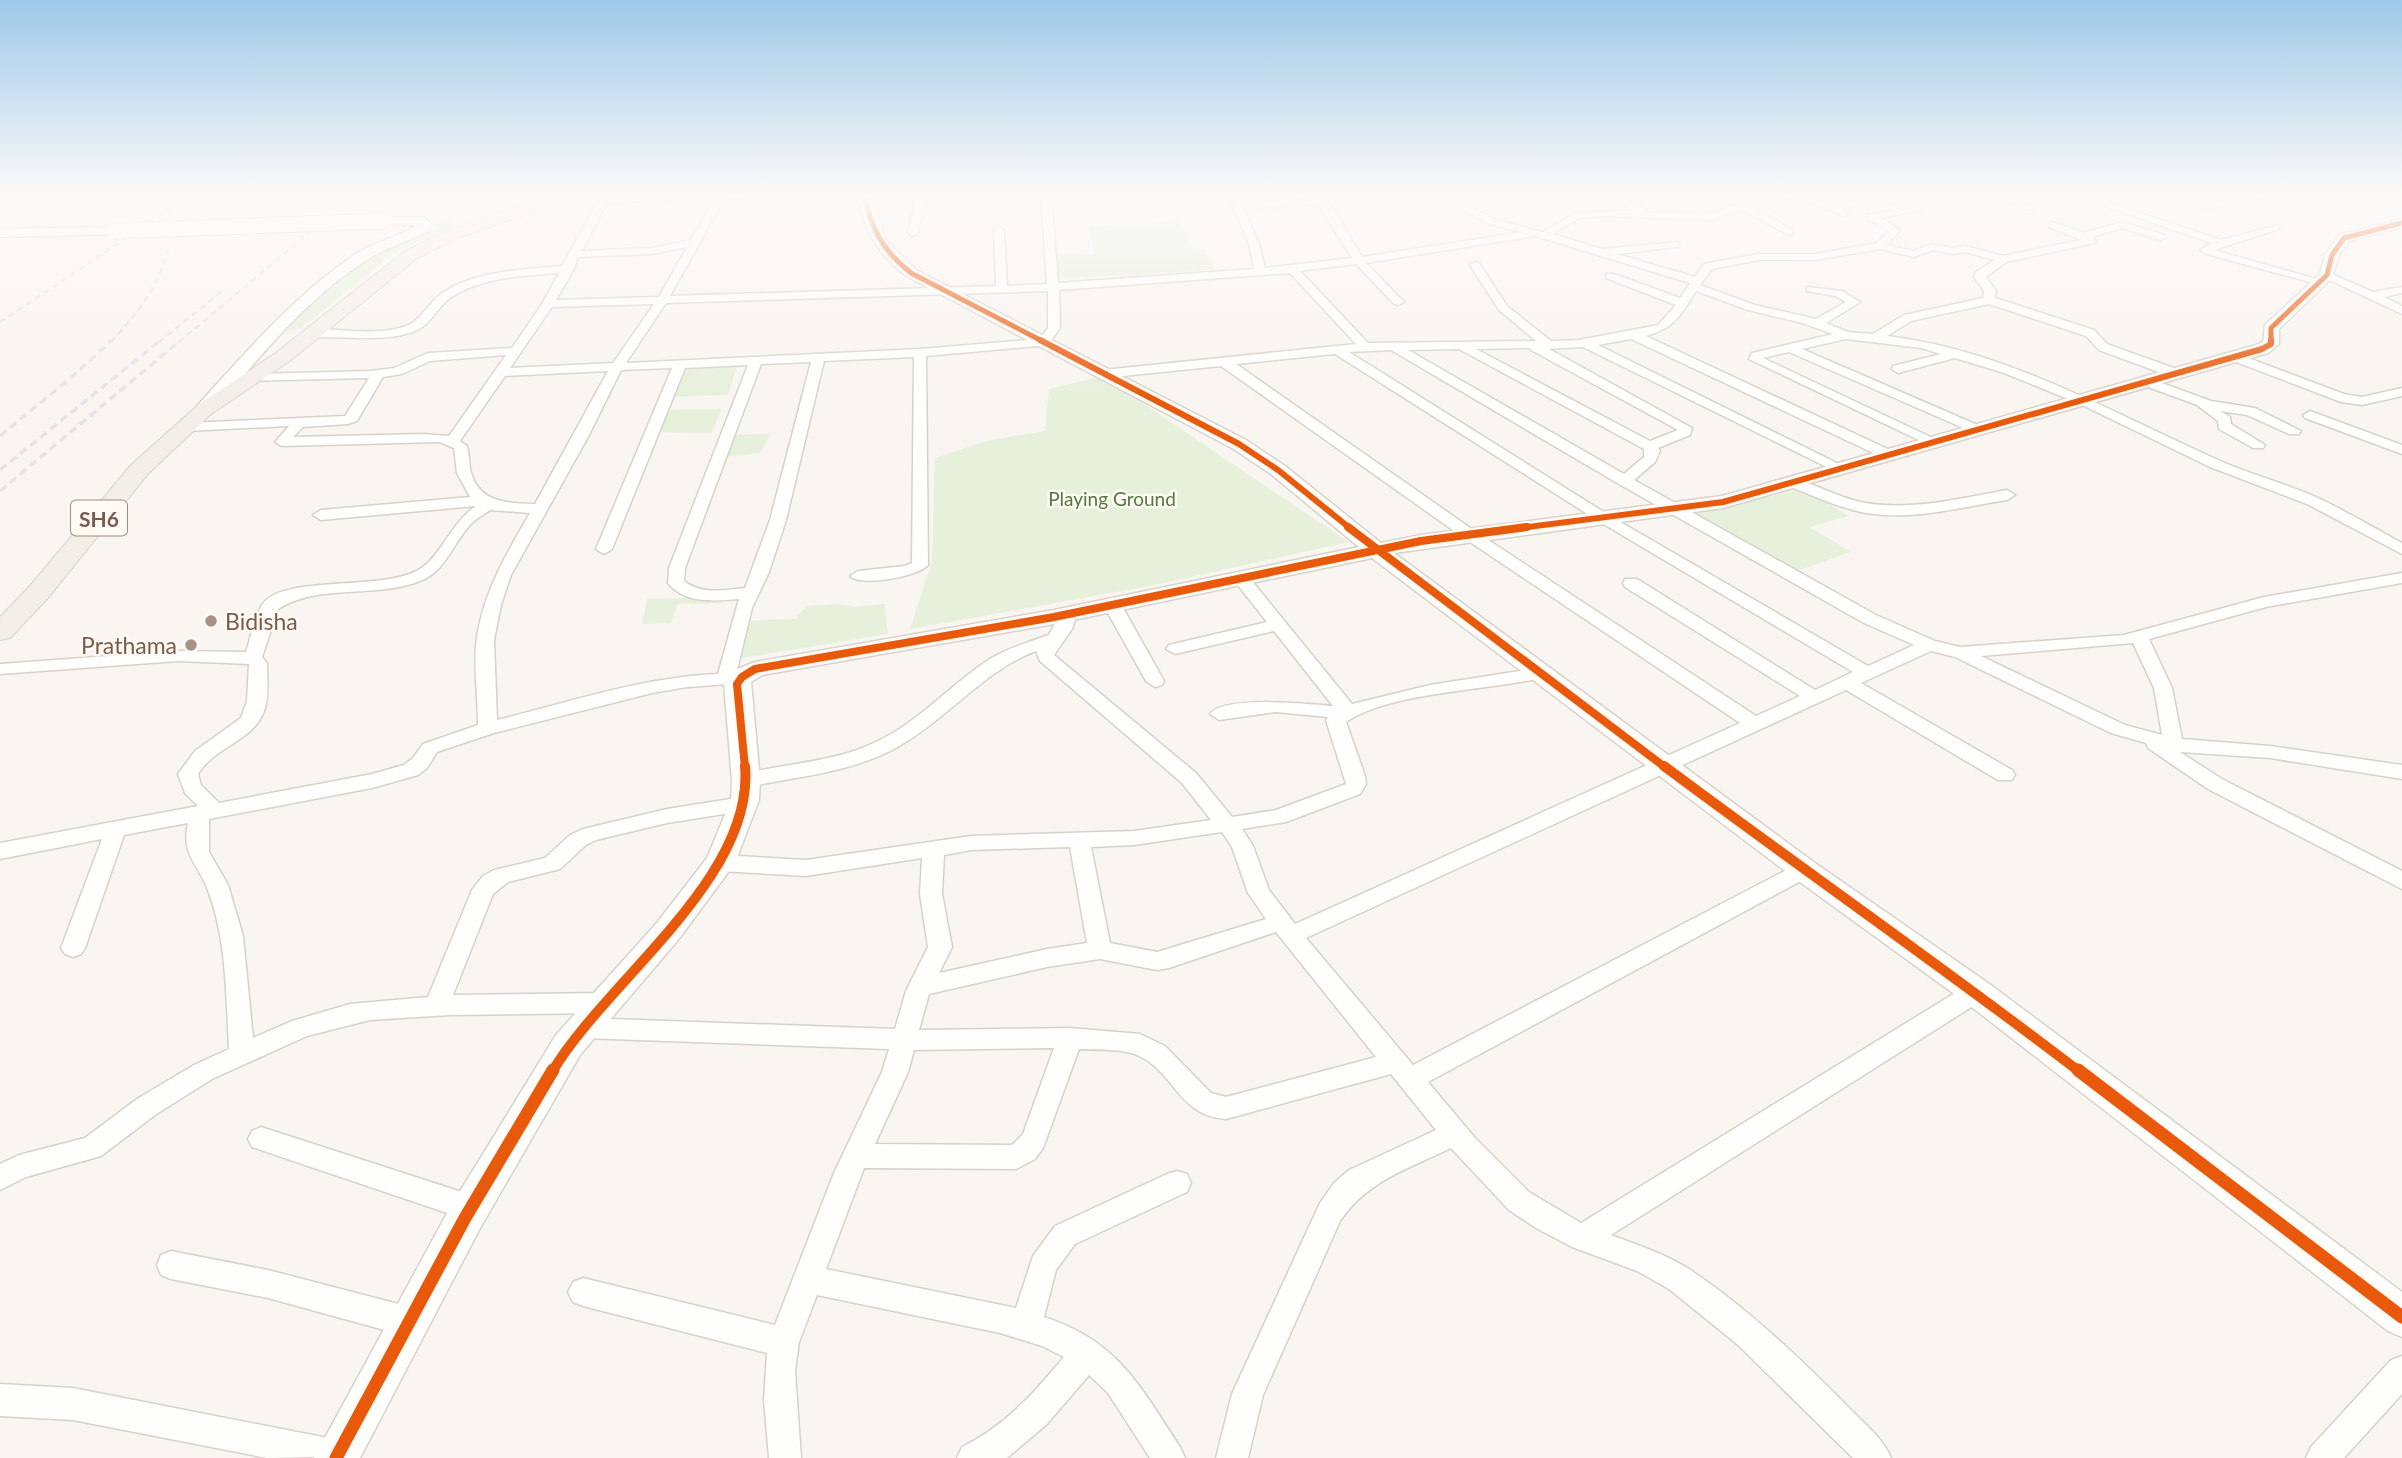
<svg xmlns="http://www.w3.org/2000/svg" width="2402" height="1458" viewBox="0 0 2402 1458" font-family="Lato,sans-serif">
<style>
.green{fill:#e7f0db}
.lines{fill:none;stroke-linecap:round;stroke-linejoin:round}
.street-casing{stroke:#d7d1cb;stroke-width:3}
.secondary-casing{stroke:#d9d2cb;stroke-width:3}
.primary-casing{stroke:#dad1cc;stroke-width:2}
.street{fill:#fefefd;fill-rule:evenodd}
.secondary{fill:#fefefd;fill-rule:evenodd}
.primary{fill:#f3eee8;fill-rule:evenodd}
.rail-far1{stroke:#e6e3e7;stroke-width:2.5;stroke-dasharray:6 4.5;stroke-linecap:butt}
.rail{stroke:#e6e3e7;stroke-width:3.5;stroke-dasharray:8 5;stroke-linecap:butt}
.secondary-bridge-casing{stroke:#d9d2cb;stroke-width:17;stroke-linecap:butt}
.secondary-bridge{stroke:#fefefd;stroke-width:15}
.cycleway-far4-casing{stroke:#fffaf3;stroke-width:8}
.cycleway-far3-casing{stroke:#fffaf3;stroke-width:10}
.cycleway-far2-casing{stroke:#fffaf3;stroke-width:12}
.cycleway-far1-casing{stroke:#fffaf3;stroke-width:15}
.cycleway-casing{stroke:#fffaf3;stroke-width:18}
.cycleway-far4{stroke:#e8590c;stroke-width:5}
.cycleway-far3{stroke:#e8590c;stroke-width:6}
.cycleway-far2{stroke:#e8590c;stroke-width:8}
.cycleway-far1{stroke:#e8590c;stroke-width:10}
.cycleway{stroke:#e8590c;stroke-width:13}
.poi-dot{fill:#a69286;stroke:#fffaf3;stroke-width:2.5}
.labels{text-anchor:middle;dominant-baseline:central;stroke-width:5;stroke-linejoin:round;paint-order:stroke}
.far-park-label{font-size:19px;fill:#537a41;stroke:#fffaf3}
.shield{fill:#fffaf3;stroke:#a28b7f;stroke-width:2}
.shield-label{font-size:21px;font-weight:bold;fill:#7a5c4d}
.poi-label{font-size:23px;fill:#7a5c4d;stroke:#fffaf3;text-anchor:start}
</style>
<rect width="100%" height="100%" fill="#f9f5f0"/>
<path class="green" d="M440,219L450,220L453,224L451,227L394,253L300,329L288,331L285,328L371,256L436,229Z
M1177,220L1194,250L1204,249L1216,270L1056,279L1053,255L1095,254L1088,227Z
M739,359L728,395L661,397L676,361Z
M1102,376L1349,542L1150,586L910,629L932,561L935,458L986,441L1045,431L1049,389Z
M722,409L711,433L653,432L666,410Z
M770,434L760,453L714,458L720,435Z
M1803,489L1849,516L1809,527L1851,552L1799,570L1692,514Z
M723,597L722,603L677,604L671,623L642,624L647,599Z
M838,604L854,607L884,604L888,634L724,661L734,621L795,619L807,606Z"/>
<g class="lines">
<g class="street-casing">
<path id="street" d="M717,194H727L670,296L996,286L994,230L999,227L1004,230L1007,286L1047,284L1041,194H1051L1058,283L1254,269L1249,244L1228,194H1238L1242,203L1313,200L1308,194H1318L1334,210L1362,257L1523,232L1489,224L1433,194H1445L1496,220L1543,232L1577,212L1634,211L1611,194H1622L1648,212L1709,214L1751,199L1779,194H1811L1834,205L1874,196L1872,194H1886L1922,209L1882,218L1900,230L1887,245L1913,251L1932,244L1953,248L1965,246L2003,256L2081,240L2049,227L2048,225L2053,222L2084,233L2122,222L2165,235L2166,237L2161,240L2122,228L2092,237L2096,241L2095,243L2006,262L1986,277L1996,291L1995,298L2094,330L2107,344L2182,371V377H2172L2099,350L2086,336L1989,304L1911,321L1887,336C2006,350 2110,412 2218,460C2251,475 2285,483 2318,498C2346,511 2374,528 2402,543V554L2307,504L2210,467L2078,403L2004,373L1955,358L1898,373L1892,369L1893,366L1941,354L1921,348L1846,339L1802,349L1982,427L1984,430L1977,434L1789,352L1763,358L1941,442L1939,445H1929L1749,359L1752,353L1833,334L1802,323L1748,310L1696,291C1680,316 1675,328 1646,336L1894,452V458H1884L1631,339L1598,345L1849,469L1847,472H1837L1583,347L1549,349L1692,428L1690,435L1658,448L1660,451L1655,462L1634,480L1876,615L1935,641L1960,647L2124,635L2264,597L2402,573V583L2266,607L2149,639L2172,688L2182,739L2270,746L2402,765V779L2270,758L2180,752L2222,779L2402,871V889L2208,789L2148,748L2146,743L2111,733L1955,657L1931,651L1861,683L2012,770L2015,775L2012,780H1998L1846,690L1306,938L1413,1065L1796,865L1804,862L1812,865L1815,870L1812,875L1428,1082L1475,1138L1529,1192L1581,1223L1968,985L1976,983L1984,985L1988,992L1984,999L1611,1235C1638,1245 1665,1254 1689,1269C1749,1309 1804,1362 1854,1413C1868,1427 1884,1440 1891,1458H1853L1737,1344L1669,1289L1637,1271L1572,1247L1536,1228L1509,1210L1451,1148C1408,1169 1368,1180 1340,1221L1263,1395L1248,1458H1216L1232,1394L1320,1203L1334,1183L1349,1170L1436,1130L1391,1074L1226,1119C1179,1116 1175,1073 1139,1056C1123,1048 1097,1050 1079,1049L1043,1148L1035,1159L1016,1169L864,1168L826,1269L1016,1308L1033,1256L1055,1226L1167,1174L1177,1171L1187,1174L1191,1183L1187,1192L1075,1244L1056,1270L1044,1317C1118,1341 1140,1386 1180,1447L1185,1458H1150L1108,1393L1089,1375L1047,1424L1007,1458H957L962,1447C1005,1426 1034,1393 1064,1357L1042,1346L1000,1333L817,1295L799,1342L795,1371L801,1458H769L764,1400L767,1353L583,1306L573,1302L568,1292L573,1282L583,1278L775,1325L834,1173L882,1072L889,1049L582,1038L573,1035L570,1028L573,1021L582,1018L895,1029L906,991L928,947L920,894L922,858L806,876L720,871L712,868L709,863L712,858L720,855L806,860L971,836L1134,831L1211,820L1182,783L1040,661L1036,651C986,670 953,712 909,740C861,772 801,776 746,787L739,785L736,780L739,775C785,763 834,763 878,741C920,721 951,684 990,659C1008,648 1029,642 1049,635L1062,610L1068,609L1077,614L1072,629L1054,655L1196,773L1232,817L1276,810L1346,784L1326,720L1328,717L1276,712L1219,720L1210,714C1224,695 1310,704 1333,706L1274,631L1175,654L1166,649L1169,645L1267,622L1233,579L1241,574L1247,575L1352,704L1430,685L1539,668L1545,669L1548,673L1545,677C1490,691 1392,691 1346,722L1365,776L1366,784L1360,794L1286,822L1242,829L1253,846L1269,890L1295,924L1740,723L1464,538L1221,366L1103,378L1097,374L1103,370L1356,344L1290,273L1059,290L1060,328L1048,345L926,356L928,565C918,577 860,587 850,576L858,571L905,566L912,563L914,357L824,361L786,520L769,572L752,608L736,674L744,675L747,679L744,683L687,687L652,693L494,733L437,752L427,768L418,775L372,788L209,819V852L228,885L243,936L253,1038L292,1021L350,1004L428,997L472,890L483,876L494,870L545,858L570,835L583,829L667,809L743,797L750,799L753,804L750,809L743,811L667,823L596,840L586,845L560,869L508,882L493,894L453,995L604,993L613,996L616,1003L613,1010L604,1013L450,1015L370,1020L307,1036L212,1079L155,1115L101,1156L26,1177L0,1190V1164L19,1155L85,1138L137,1099L194,1065L229,1049C226,996 227,938 207,888C197,862 181,855 188,823L124,835L85,948L81,954L73,957L65,954L61,948L102,839L0,859V843L198,806L185,793L178,774L195,751L241,718L247,701L249,664L178,661L0,674V664L178,651L246,652C251,637 254,618 262,605C282,573 389,593 423,567C443,552 451,523 476,506L321,520L313,515L321,510L470,497L457,473L454,448L440,442L282,446L275,442L289,426L186,431L179,427L186,423L345,416L369,378L248,381L247,378L253,374L371,371L394,368L428,353L512,348L542,304L559,273C522,276 482,277 450,298C437,307 431,325 415,331C384,343 346,336 314,337L308,333L314,329C343,329 379,336 406,326C422,320 428,303 442,293C476,270 522,270 562,266L601,196L609,198L582,251L652,248L691,240ZM1797,197L1844,216L1849,213L1843,209L1884,200L1905,208L1868,215V219L1889,231L1877,243L1815,254H1759L1708,263L1704,264L1695,277L1617,254L1675,247L1679,246V242L1602,249L1553,234L1579,218L1607,216L1710,220L1741,209L1789,235L1793,234V230L1750,206ZM1318,205L1352,258L1265,268L1259,244L1244,209ZM1535,236L1690,283L1680,298L1614,274H1606V278L1676,305L1658,325L1579,340L1551,341L1507,306L1479,263L1475,262L1470,265L1499,310L1536,341L1368,343L1300,271L1356,264L1394,304L1398,305L1404,302L1402,300L1366,263ZM687,247L659,297L556,300L574,269L578,257L652,254ZM1880,249L1914,257L1933,250L1953,254L1965,252L1994,260L1975,273L1974,277L1984,291L1983,298L1904,315L1873,334L1848,332L1826,323L1860,302L1842,291L1807,287V291L1835,296L1846,302L1816,319L1755,305L1700,285L1712,269L1759,260H1815ZM1048,291V328L1040,339L920,349L626,363L666,303ZM654,304L613,363L510,368L552,307ZM1530,348L1531,350L1678,430L1650,441L1476,349ZM1459,349L1644,449V457L1624,474L1408,350ZM1391,350L1619,484L1864,623L1914,645L1868,666L1610,516L1349,352ZM1335,354L1600,522L1853,672L1815,690L1637,579H1625L1623,583L1625,587L1800,696L1756,716L1476,532L1236,364ZM506,355L449,436L423,434L293,437L303,427L348,424L357,421L383,377L402,374L430,361ZM811,362L770,520L745,588C724,590 701,595 684,581L685,568L761,364ZM748,365L669,568L668,583C685,604 715,601 739,599L718,674C643,677 570,702 497,720L494,640L501,605L511,575L589,435L621,370L672,368L596,549L604,554L612,549L685,368ZM608,371L535,504C506,503 477,503 470,468C469,461 469,453 467,446L460,441L505,376ZM490,510L530,513C507,553 484,591 477,637C473,665 478,697 478,725L423,744L413,758L404,765L372,774L219,803L201,785L198,774C214,746 256,741 265,708C269,694 267,678 267,663L262,657L278,609C319,583 375,599 420,581C447,571 453,541 473,522C478,517 485,514 490,510ZM2133,643L2154,688L2162,735L2125,725L1981,656ZM1222,832L1232,847L1248,893L1266,919L1157,952L1110,943L1091,847L1134,845ZM1070,847L1087,943L1047,949L939,973L952,947L942,894L944,855L971,850ZM1276,932L1376,1057L1226,1097L1211,1093L1165,1046L1140,1034L1070,1028L919,1030L929,994L1047,967L1100,959L1157,970L1169,968ZM1054,1048L1023,1134L1012,1145L875,1144L908,1072L914,1050Z
M916,194H926L918,233L913,236L908,233Z
M1563,194H1574L1577,197L1572,200Z
M1991,194H2004L2036,208L2028,210Z
M2030,194H2064L2033,199L2028,196Z
M2070,194C2081,194 2089,198 2099,199C2109,201 2127,194 2140,194L2111,203L2221,240L2279,225V229L2214,250L2327,282L2321,285L2206,254L2200,250L2211,243Z
M2260,194H2281L2209,209L2204,206Z
M2327,272L2373,292L2402,287V293L2384,297L2402,306V314L2323,277L2321,275Z
M2235,353L2344,394L2362,397L2402,388V396L2362,405L2341,402L2231,360L2229,357Z
M2148,378L2211,401L2255,408L2301,431L2299,434H2289L2247,415L2220,411L2230,417L2231,424L2265,445L2263,448H2253L2219,429L2218,421L2197,405L2143,385V379Z
M2310,411L2402,445V454L2305,418L2303,415Z
M1794,479C1819,485 1841,499 1866,503C1913,511 1961,498 2007,490L2015,495L2007,500C1961,507 1913,521 1866,513C1839,508 1814,496 1789,486L1787,483L1789,480Z
M1113,601L1122,606L1164,681L1162,685L1155,687L1146,681L1104,606Z
M261,1127L471,1195L481,1199L485,1208L481,1217L471,1221L252,1147L248,1139L252,1131Z
M171,1251L268,1270L410,1307L421,1312L425,1322L421,1332L410,1337L268,1298L171,1279L161,1275L157,1265L161,1255Z
M2402,1356V1394L2344,1458H2306L2311,1447L2391,1360Z
M0,1384L73,1388L338,1440L349,1445L354,1456L267,1458L73,1420L0,1416Z"/>
</g>
<g class="secondary-casing">
<path id="secondary" d="M619,194H778L771,198L576,203L569,199L576,195Z
M857,194H871L885,239L916,270L1246,440L1285,466L1381,543L1421,535L1722,496L2256,345L2263,342L2265,325L2320,274L2325,255L2339,235L2402,219V227L2349,241L2339,255L2332,278L2279,329V344L2268,353L1723,508L1394,553L1815,863L1988,983L2402,1292V1337L2388,1331L1964,1001L1793,877L1372,558L1054,624L762,675L751,682L760,780L759,800L735,863L678,940L580,1055L479,1230L360,1458H314L451,1206L556,1035L656,924L707,858L731,800L732,780L724,684L735,670L755,662L1054,610L1359,547L1271,474L1232,448L906,276C877,253 864,230 857,194Z
M384,217H423L432,224L429,231C409,241 388,247 370,258C307,297 258,359 211,414H197L195,410L197,406C246,352 294,296 354,255C374,242 398,237 418,225L379,224L377,221Z
M114,227L121,231L119,234L0,237V229Z"/>
</g>
<g class="primary-casing">
<path id="primary" d="M549,194H567L547,207L455,239L416,259L291,360L211,414L147,475L48,598L10,638L0,640V617L30,586L131,465L197,406L277,352L404,252L444,232Z"/>
</g>
<use href="#street" class="street"/>
<use href="#secondary" class="secondary"/>
<use href="#primary" class="primary"/>
<path class="rail-far1" d="M0,322L193,194
M111,342C137,314 158,287 168,250
M159,342L222,291
M179,342L295,245L348,194"/>
<path class="rail" d="M0,436L73,376L112,340
M0,470L161,340
M0,491L181,340"/>
<g class="secondary-bridge-casing">
<path id="secondary-bridge" d="M114,231L384,221"/>
</g>
<use href="#secondary-bridge" class="secondary-bridge"/>
<g class="cycleway-far4-casing">
<path id="cycleway-far4" d="M864,194C871,229 883,251 911,273L1044,342
M2271,342V328L2327,275L2332,255L2344,238L2402,223"/>
</g>
<g class="cycleway-far3-casing">
<path id="cycleway-far3" d="M1040,340L1239,444L1278,470L1351,529
M1513,529L1723,502L2262,349L2271,344V340"/>
</g>
<g class="cycleway-far2-casing">
<path id="cycleway-far2" d="M1348,527L1666,768
M745,768L737,684L742,677L755,669L1054,617L1421,541L1527,527"/>
</g>
<g class="cycleway-far1-casing">
<path id="cycleway-far1" d="M1664,766C1802,869 1943,967 2080,1072
M552,1072C606,981 755,878 745,766"/>
</g>
<g class="cycleway-casing">
<path id="cycleway" d="M2078,1070L2402,1317
M336,1458L465,1218L553,1070"/>
</g>
<use href="#cycleway-far4" class="cycleway-far4"/>
<use href="#cycleway-far3" class="cycleway-far3"/>
<use href="#cycleway-far2" class="cycleway-far2"/>
<use href="#cycleway-far1" class="cycleway-far1"/>
<use href="#cycleway" class="cycleway"/>
</g>
<linearGradient id="sky" x2="0" y2="1"><stop stop-color="#9ec9e9"/><stop offset="0.49" stop-color="#fcfaf8"/><stop offset="1" stop-color="#fcfaf8" stop-opacity="0"/></linearGradient>
<rect width="2402" height="398" fill="url(#sky)"/>
<g class="poi-dot">
<circle cx="211" cy="621" r="7"/>
<circle cx="191" cy="645" r="7"/>
</g>
<g class="labels">
<g class="far-park-label">
<text x="1112" y="498">Playing Ground</text>
</g>
<rect class="shield" x="71" y="500.5" width="56" height="35" rx="5"/>
<g class="shield-label">
<text x="99" y="518">SH6</text>
</g>
<g class="poi-label">
<text x="225" y="621">Bidisha</text>
<text x="177" y="645" text-anchor="end">Prathama</text>
</g>
</g>
</svg>
